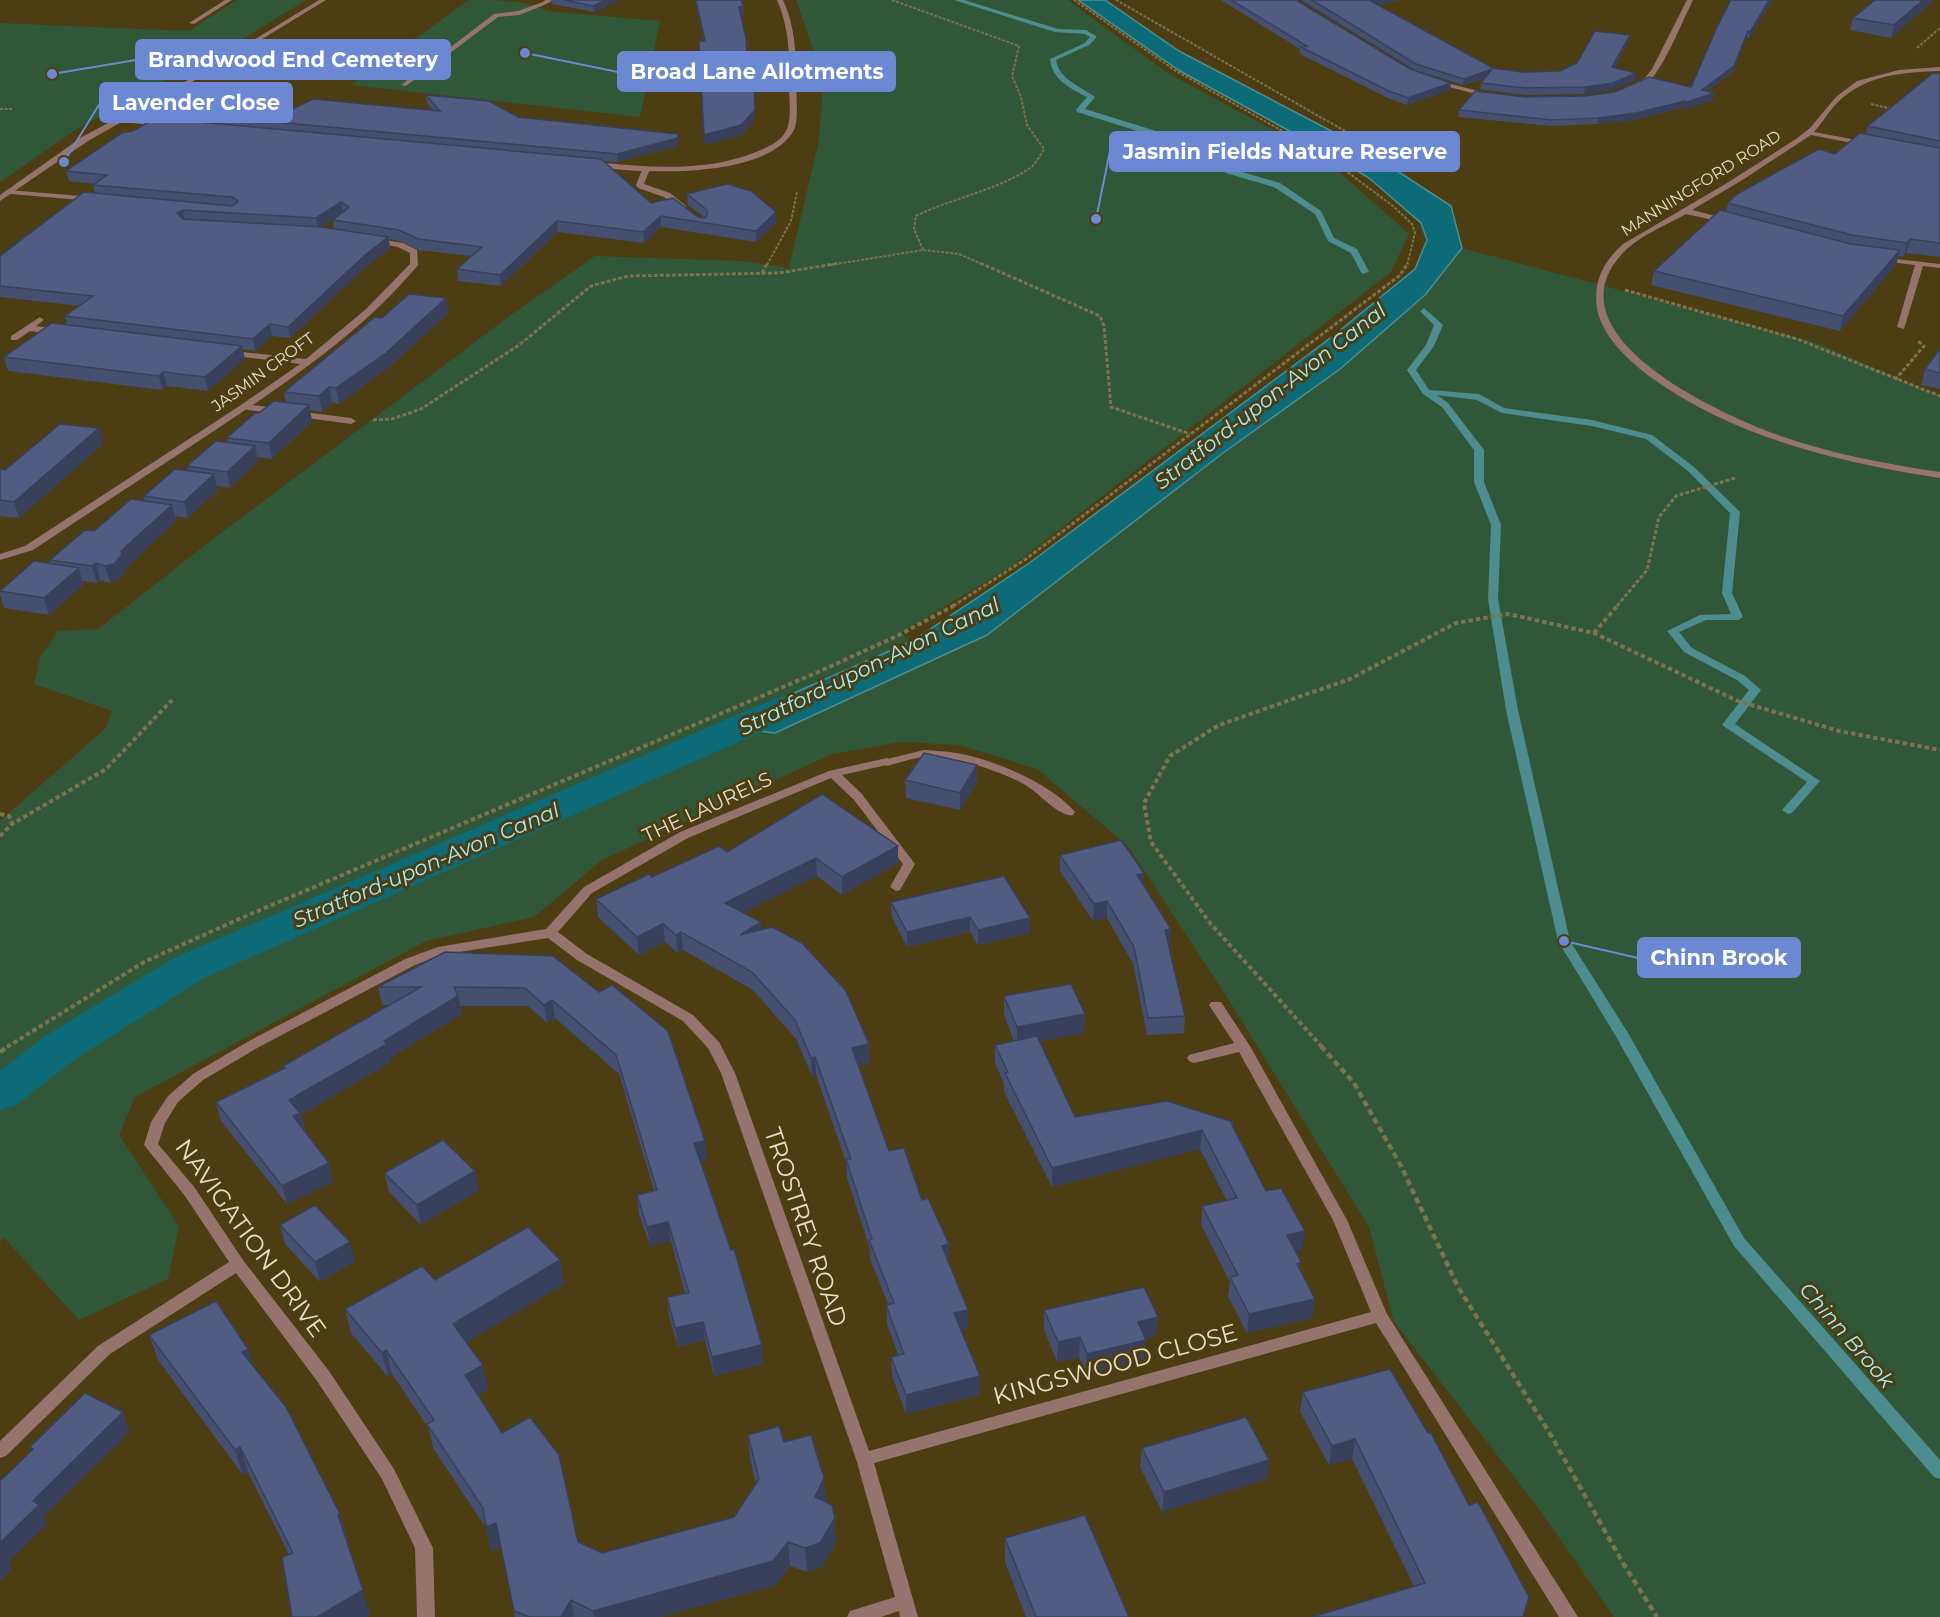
<svg xmlns="http://www.w3.org/2000/svg" width="1940" height="1617" viewBox="0 0 1940 1617" font-family="Montserrat,sans-serif">
<style>
.green{fill:#305838}
.water{fill:#0d6a77;stroke:#4e8d8f;stroke-width:1.5}
.lines{fill:none;stroke-linecap:round;stroke-linejoin:round}
.stream{fill:#4e8d8f;fill-rule:evenodd}
.canal{fill:#0d6a77;fill-rule:evenodd}
.path-far3{stroke:#7e714d;stroke-width:2;stroke-dasharray:3 1.5;stroke-linecap:butt}
.path-far2{stroke:#7e714d;stroke-width:3;stroke-dasharray:4 2;stroke-linecap:butt}
.path-far1{stroke:#7e714d;stroke-width:4;stroke-dasharray:4.5 3;stroke-linecap:butt}
.path{stroke:#7e714d;stroke-width:4.5;stroke-dasharray:6 4;stroke-linecap:butt}
.service{fill:#96736d;fill-rule:evenodd}
.minor{fill:#96736d;fill-rule:evenodd}
.tertiary{fill:#96736d;fill-rule:evenodd}
.wall{fill:#454f70;fill-rule:evenodd}
.shaded-wall{fill:#38405b}
.building{fill:#505c82;stroke:#38405b;stroke-width:1.5}
.labels{text-anchor:middle;dominant-baseline:central;stroke-width:6;stroke-linejoin:round;paint-order:stroke}
.far-street-label{font-size:16px;fill:#e6dec8;stroke:#4c3d12}
.street-label{font-size:20px;fill:#e6dec8;stroke:#4c3d12}
.water-label{font-size:21px;font-style:italic;fill:#9fedfa;stroke:#4c3d12}
.near-street-label{font-size:24px;fill:#e6dec8;stroke:#4c3d12}
.leader{fill:none;stroke:#6d88d2;stroke-width:2}
.callout-dot{fill:#6d88d2;stroke:#4c3d12;stroke-width:2}
.callout{fill:#6d88d2;stroke:#6d88d2;stroke-width:2}
.callout-label{font-size:21px;text-anchor:middle;font-weight:bold;fill:#fff}
</style>
<rect width="100%" height="100%" fill="#4c3d12"/>
<path class="green" d="M237,0H306L241,40L77,129L0,182V23L189,31Z
M469,0C493,0 528,0 547,11L660,21L640,117L351,85Z
M796,0H1068L1166,72L1320,155L1409,234L1391,272L1015,564L901,633L912,641L720,725L775,733L1223,453L1340,369L1425,295L1462,248L1817,343L1927,391L1940,394V1617H1614L1542,1513L1394,1322L1369,1227L1225,994L1128,846L1037,769L960,745L901,742L832,754L602,860L534,917L426,941L135,1097L119,1135L179,1226L168,1279L79,1320L4,1238L0,1241V821L106,728L112,711L34,684L40,657L58,631L98,629L213,539L508,317L595,256L742,261L789,268L819,140L822,98V75Z"/>
<path class="water" d="M1078,0H1105L1179,51L1356,144L1451,206L1462,248L1425,295L1340,369L1223,453L987,635L775,733L719,726L912,641L1028,564L1333,336L1415,269L1427,240L1421,223L1369,178L1306,140L1180,71Z"/>
<g class="lines">
<path class="stream" d="M954,0H964L1058,29L1086,30L1096,36V38L1089,45L1056,60C1059,80 1081,86 1095,97L1085,109L1156,131L1213,153L1232,169L1280,183L1321,211L1334,238L1357,249L1369,272L1362,274L1351,253L1328,241L1315,214L1274,187L1226,173L1207,157L1150,135L1077,112L1076,110L1087,97C1070,88 1052,80 1050,59L1085,43L1090,37L1085,34L1055,32Z
M1424,308L1443,325L1434,346L1416,370L1429,390L1479,394L1504,408L1592,420L1652,435L1694,467L1740,512L1732,593L1743,617L1738,620H1706L1679,632L1692,648L1745,676L1761,690L1735,724L1820,781L1792,813L1788,814L1782,810L1807,782L1722,725L1749,690L1737,680L1684,652L1667,631L1700,615L1731,614L1722,593L1730,513L1688,471L1646,439L1592,426L1502,413L1477,400L1437,395L1448,403L1484,450V482L1501,525L1498,599L1518,710L1570,941L1628,1033L1744,1238L1940,1460V1479L1934,1477L1734,1246L1614,1033L1558,941L1506,710L1488,599L1491,525L1474,482V450L1442,407L1423,394L1407,370L1426,345L1434,325L1420,311Z"/>
<path class="canal" d="M789,695L802,698L807,706L802,714L204,978L77,1058L16,1105L0,1110V1071L45,1036L174,958L776,698Z"/>
<path class="path-far3" d="M892,0L1019,46L1012,76L1021,97L1027,125L1044,149C1040,155 1036,164 1030,168C996,191 952,198 916,216L914,229L923,250
M1074,0L1176,71L1323,154L1393,206L1412,224L1415,233L1407,265
M1116,0L1364,142
M1917,48L1940,28
M1871,104L1893,109
M0,109H12
M767,265L791,221L797,192
M830,265L923,250L959,254L984,265"/>
<path class="path-far2" d="M980,263L1100,316L1104,326L1111,407L1190,434
M762,273L767,263
M1625,290L1797,339L1940,396
M1895,380L1924,346L1918,341
M373,420L392,419L421,409L519,345L591,286L628,276L779,273L840,263
M953,606L1026,559L1399,276L1408,263
M1617,606L1647,570L1659,517L1676,496L1735,478"/>
<path class="path-far1" d="M1594,633L1618,605
M0,814L9,816L12,824
M0,836L12,824L106,769L172,700
M7,1047L144,962L239,919L816,673L897,636L955,605
M1322,1047L1210,923L1151,842L1144,803L1170,756L1219,725L1350,679L1456,623L1508,614L1594,633L1738,701L1839,731L1940,750"/>
<path class="path" d="M1321,1046L1354,1083L1401,1166L1458,1287L1549,1432L1623,1563L1657,1617
M0,1052L9,1046"/>
<path class="service" d="M225,0H232L194,24L189,23Z
M540,3L542,4V6L519,15L498,17L406,86L401,85L494,14L518,11Z
M643,167L650,169L644,184L670,193L686,206V210H680L664,197L638,188L636,185Z
M244,404L278,408L283,411L278,414L241,409V405Z
M296,411L351,418L356,421L351,424L293,416L291,414Z
M924,750C935,751 946,751 956,753C993,759 1050,783 1075,812L1073,815C1060,818 1039,793 1027,786C1004,772 950,754 924,757C912,758 899,763 887,766L881,762L883,760Z
M857,792L861,793L915,864L900,890L896,891L890,887L903,864L851,796Z"/>
<path class="minor" d="M546,0H554L542,6L537,5Z
M777,0H783C795,25 796,53 796,80C796,93 799,120 794,130C767,180 638,174 590,166L589,164L593,162C649,167 703,173 756,152C768,147 780,142 786,131C792,120 789,99 789,86C790,56 789,27 777,0Z
M1687,0H1693C1684,18 1663,69 1650,80C1645,84 1638,87 1633,86V84L1645,78L1652,69Z
M1940,67V71C1904,72 1865,75 1838,102C1829,111 1823,122 1814,132L1867,142V146L1811,135L1744,179L1692,210L1731,220V224L1686,214C1665,226 1638,236 1621,255C1548,337 1723,416 1781,436C1832,454 1886,464 1940,472V478C1838,462 1734,438 1649,376C1627,359 1603,337 1597,309C1593,282 1603,262 1623,244L1727,183L1796,139L1810,128L1836,97L1857,81L1899,70Z
M1435,80L1490,94L1491,95L1488,97L1433,83V81Z
M117,118L163,122L167,124L163,126L120,122H117Z
M8,190L93,197L97,199L93,201L11,194L7,192Z
M372,238L403,243L417,250L418,265C360,335 280,387 205,437C147,475 90,512 33,550L0,560V554L25,546L241,405L300,364L228,355L224,352L225,350L306,359L365,310L410,264V253L398,247L372,242Z
M1879,257L1940,264V268L1923,266L1904,329L1897,327L1915,265L1882,261L1878,259Z
M40,317L44,320L36,326L59,329L63,332L59,335L30,331L17,340H11V336Z
M887,758L893,762L891,764L842,775L861,793L863,796L861,799H853L831,778L688,838L592,893L558,932L587,954L693,1015L719,1042L735,1073L869,1451L1371,1312L1333,1220L1239,1052L1194,1063L1189,1061L1187,1058L1189,1055L1234,1043L1209,1005L1211,1002H1221L1250,1046L1347,1220L1387,1314L1578,1617H1559L1376,1323L874,1463L918,1617H900L899,1611L881,1617H847L850,1611L895,1597L856,1459L721,1073L708,1048L683,1021L577,960L548,938L440,955L415,965L259,1047L203,1080L178,1102L165,1123L158,1144L195,1188L243,1260L329,1371L394,1469L433,1548L435,1617H417L415,1548L382,1479L317,1381L236,1273L110,1354L6,1456L0,1458V1441L98,1346L229,1262L185,1196L144,1145L151,1122L168,1096L193,1074L249,1041L405,959L438,947L546,929L584,887L680,832L829,771Z"/>
<path class="tertiary" d="M319,0H326L187,85L88,141L0,201V195L82,137L183,83Z"/>
</g>
<path class="wall" d="M551,0H620L594,12L552,4Z
M695,0H741L743,6L744,15L741,16L748,88H754L755,119L742,135L705,145L704,41Z
M1221,0H1296L1410,69L1450,90L1407,105L1388,98L1300,54V49Z
M1301,0H1402L1377,5L1493,68L1522,72L1560,71L1630,35L1629,41L1614,68L1635,80L1611,90L1584,94L1524,95L1480,89L1481,83L1485,78L1463,85L1415,70Z
M1731,0H1772L1749,38L1746,37L1733,72L1707,91L1714,93L1713,100L1683,110L1684,107L1635,120L1597,124L1551,126L1458,117L1459,110L1525,97L1585,96L1691,87Z
M1934,0L1891,38L1850,30L1853,18Z
M1940,74V257L1906,253L1903,257L1898,256L1896,265L1840,331L1651,285L1654,271L1726,212L1728,203L1835,154L1866,134L1868,126Z
M426,95L518,117L678,134V146L617,162L604,161L651,203L698,217H704L688,205L687,194L776,223L756,242L661,227L644,243L558,232L501,286L458,281L457,269L471,256L419,250L400,241L389,239L390,248L366,267L290,338L272,336L255,351L242,349L245,359L208,391L167,386L162,390L8,371L4,357L67,325L65,316L80,306L0,297V256L95,194L93,185L95,184L69,181L66,171L133,131L172,119L170,112L275,118L433,110L427,103ZM337,217L333,220L334,229L320,227Z
M449,313L388,368L339,404L332,402L322,412L310,410L312,421L272,459L257,457L258,462L230,488L217,486L218,490L188,518L175,516L176,521L126,568V571L118,580L110,583L100,580L97,583L82,581L83,585L49,615L4,608L0,594V590L51,564L50,560L94,531L145,501L144,496L188,470L187,466L228,443L227,438L259,413L286,402L284,392L382,318Z
M1940,349V389L1921,385L1925,369Z
M103,444L19,518L0,516V469L5,470Z
M905,780L977,783L960,810L906,798Z
M727,852L898,863L842,895L817,876L743,912L761,930L869,1044L870,1063L858,1065L889,1151L922,1200L949,1244V1263L968,1310V1328L961,1330L980,1376L979,1395L906,1414L892,1376L891,1357L898,1355L887,1324L886,1305L888,1304L870,1259L869,1246L847,1178L846,1162L816,1075L812,1076L796,1039L753,990L683,950L678,953L665,942L639,955L598,917L596,899L652,877Z
M1060,855L1143,884L1171,929L1169,946H1168L1185,1016L1184,1033L1147,1035L1133,964L1107,918L1093,921L1060,871Z
M891,902L1030,918V933L978,945L970,932L907,947L892,917Z
M553,956L707,1159L700,1161L762,1345L763,1364L714,1376L705,1340L678,1347L669,1316L667,1297L685,1293L671,1241L650,1246L639,1214L637,1195L654,1190L619,1074L555,1018L547,1023L528,1006H460L462,1014L390,1058L391,1062L301,1115L305,1131L329,1163L333,1182L287,1204L221,1121L216,1102L284,1069L283,1066L389,1005H382L378,987Z
M1004,996L1085,1014L1084,1033L1039,1041L1075,1117L1233,1122V1127L1266,1191L1302,1250L1296,1251L1312,1318L1247,1333L1228,1296L1230,1282L1201,1225L1202,1206L1227,1201L1200,1149L1052,1187L1004,1092V1084L995,1063V1045L1014,1041L1004,1015Z
M384,1173L479,1190L421,1225L389,1192Z
M280,1225L355,1261L320,1282L285,1244Z
M560,1260L564,1284L466,1342L483,1365L488,1389L478,1395L502,1433L578,1542L602,1553L734,1517L756,1484L750,1459L748,1435L784,1442L826,1502L835,1518L836,1542L822,1567L807,1572L790,1566L776,1585L661,1617H515L501,1547L491,1551L486,1528L433,1448L429,1429L392,1374L388,1377L351,1333L345,1309L435,1280Z
M1044,1310L1156,1336L1145,1339L1144,1359L1086,1374L1079,1357L1057,1362L1044,1330Z
M149,1335L248,1349L253,1365L340,1514L347,1539L346,1540L370,1615L289,1555L248,1472L243,1475L158,1360Z
M1303,1392L1469,1505L1529,1597L1414,1586L1352,1459L1329,1465L1300,1412Z
M1142,1448L1269,1460L1267,1479L1162,1512L1140,1467Z
M1005,1538L1129,1617H1026L1005,1562Z"/>
<path class="shaded-wall" d="M606,0H620L594,12L593,6Z
M1370,0H1402L1368,6Z
M1769,0H1772L1749,38L1750,32Z
M1923,0H1934L1891,38L1894,25Z
M743,6L744,15L739,16V7Z
M1748,31L1746,37L1733,72L1700,97L1702,90Z
M1630,35L1629,41L1610,74L1612,67Z
M1492,69L1491,75L1463,85L1464,79Z
M1636,73L1635,80L1611,90L1584,94L1585,87Z
M1451,83L1450,90L1407,105L1408,98Z
M1714,93L1713,100L1683,110L1684,107L1635,120L1597,124L1598,118Z
M755,110V119L742,135L705,145L704,135Z
M678,138V146L617,162V154Z
M341,202L343,213L318,229L316,218Z
M183,210L185,221L177,213Z
M776,212V223L756,242V231Z
M661,216V227L644,243L643,232Z
M557,221L558,232L501,286L500,275Z
M388,237L390,248L366,267L290,338L288,327L364,256Z
M1910,239L1906,253L1903,257L1907,243Z
M1900,250L1896,265L1840,331L1843,316Z
M446,298L449,313L388,368L339,404L336,388Z
M270,324L272,336L255,351L253,339Z
M242,346L245,359L208,391L205,377Z
M163,372L167,386L162,390L159,376Z
M329,387L332,402L322,412L319,396Z
M309,405L312,421L272,459L269,443Z
M99,428L103,444L19,518L14,502Z
M255,446L258,462L230,488L227,472Z
M214,474L218,490L188,518L184,502Z
M172,505L176,521L126,568V571L118,580L110,583L105,566Z
M96,563L100,580L97,583L92,566Z
M79,568L83,585L49,615L44,598Z
M977,765V783L960,810V793Z
M898,846V863L842,895V877Z
M816,858L817,876L727,921L725,903Z
M1144,873L1143,890L1137,875Z
M1107,901V918L1093,921L1094,904Z
M970,917V932L907,947V932Z
M1030,918V933L978,945V930Z
M761,922L762,940L740,935Z
M663,924L665,942L639,955L637,937Z
M1171,929L1169,946L1163,947L1165,930Z
M681,932L683,950L678,953L676,935Z
M458,996L462,1014L390,1058L391,1062L301,1115L305,1131L298,1135L289,1100Z
M552,1000L555,1018L547,1023L544,1005Z
M1085,1014L1084,1033L1017,1046V1027Z
M869,1044L870,1063L852,1067V1048Z
M815,1057L816,1075L812,1076L811,1058Z
M1202,1130L1200,1149L1052,1187V1168Z
M705,1141L707,1159L696,1162L694,1143Z
M329,1163L333,1182L287,1204L282,1186Z
M475,1171L479,1190L421,1225L417,1205Z
M668,1222L671,1241L650,1246L647,1227Z
M1305,1231L1302,1250L1285,1254L1287,1235Z
M350,1242L355,1261L320,1282L315,1262Z
M949,1244V1263L942,1246Z
M560,1260L564,1284L458,1348L453,1324Z
M1315,1299L1312,1318L1247,1333L1249,1314Z
M968,1310V1328L954,1332V1313Z
M1158,1317L1156,1336L1137,1341L1138,1322Z
M703,1322L705,1340L678,1347L675,1328Z
M1080,1337L1079,1357L1057,1362L1058,1342Z
M1146,1340L1144,1359L1086,1374L1087,1354Z
M762,1345L763,1364L714,1376L712,1357Z
M248,1349L255,1374L242,1352Z
M386,1350L392,1374L388,1377L382,1353Z
M483,1365L488,1389L470,1399L465,1375Z
M980,1376L979,1395L906,1414V1395Z
M123,1412L130,1432L44,1517L47,1524L9,1562L12,1569L0,1581V1543L33,1501Z
M1355,1439L1352,1459L1329,1465L1332,1446Z
M240,1447L248,1472L243,1475L235,1450Z
M1269,1460L1267,1479L1162,1512L1164,1492Z
M824,1478L826,1502L815,1497Z
M340,1514L347,1539L345,1540L338,1515Z
M835,1518L836,1542L822,1567L807,1572L805,1548Z
M496,1523L501,1547L491,1551L486,1527Z
M788,1542L790,1566L776,1585L661,1617H594L593,1611Z
M363,1590L370,1615L367,1617H317Z
M571,1600L574,1617H561Z"/>
<path class="building" d="M564,0H606L593,6Z
M696,0H741L743,6L739,7L746,38L748,88H754L755,110L741,125L704,135L699,41H705Z
M1231,0H1296L1410,69L1451,83L1408,98L1389,91L1301,47L1307,46Z
M1312,0H1370H1369L1493,68L1522,72L1560,71L1577,63L1595,31L1630,35L1612,67L1636,73L1613,83L1585,87L1525,88L1481,83L1492,69L1464,79L1416,64Z
M1731,0H1769L1750,32L1748,31L1734,66L1702,90L1714,93L1684,103L1685,101L1636,113L1598,118L1552,120L1459,110L1475,91L1525,97L1585,96L1615,92L1649,77L1691,87L1717,27Z
M1875,0H1923L1894,25L1853,18Z
M1933,73L1940,74V141L1868,126Z
M210,89L262,94L275,118L313,99L440,111L426,95L489,101L518,117L678,134V138L617,154L170,112Z
M156,118L601,159L651,203L673,198L698,217L705,218L707,215V210L687,194L727,184L751,191L776,212L756,231L661,216L643,232L557,221L500,275L457,269L482,247L418,239L399,230L333,220L349,207L341,202L316,218L183,210L177,213L183,219L321,227L388,237L364,256L288,327L270,324L253,339L65,316L93,296L0,286V256L84,192L232,206L237,203L238,201L232,197L93,185L107,175L66,171L122,133L133,131Z
M1860,133L1940,148V243L1910,239L1907,243L1852,235L1728,203L1737,194L1819,149L1835,154Z
M1720,210L1851,244L1900,250L1843,316L1654,271Z
M409,294L446,298L386,353L336,388L329,387L319,396L284,392L375,317L382,318Z
M52,323L242,346L205,377L163,372L159,376L4,357Z
M1940,349V373L1925,369Z
M274,401L309,405L269,443L227,438L255,413H259Z
M60,424L99,428L14,502L0,500V469L5,470Z
M216,441L255,446L227,472L187,466Z
M175,469L214,474L184,502L144,496Z
M131,499L172,505L121,551L122,555L114,564L105,566L96,563L92,566L50,560L85,530L94,531Z
M34,561L79,568L44,598L0,591Z
M924,753L977,765L960,793L905,780Z
M822,794L898,846L842,877L816,858L725,903L761,922L740,935L772,927L802,943L846,991L869,1044L852,1048L889,1151L904,1148L922,1200L928,1198L949,1244L942,1246L968,1310L954,1313L980,1376L906,1395L891,1357L904,1354L886,1305L894,1303L869,1240L872,1239L846,1159H851L815,1057L811,1058L795,1020L752,972L681,932L676,935L663,924L637,937L596,899L649,874L652,877L719,846L727,852Z
M1121,840L1144,873L1137,875L1171,929L1165,930L1185,1016L1148,1018L1134,947L1107,901L1094,904L1060,855Z
M1004,876L1030,918L978,930L970,917L907,932L891,902Z
M445,952L553,956L599,992L612,985L668,1031L705,1141L694,1143L731,1250L734,1249L762,1345L712,1357L703,1322L675,1328L667,1297L689,1293L668,1222L647,1227L637,1195L657,1190L616,1055L552,1000L544,1005L525,988L454,987L458,996L384,1041L387,1044L289,1100L300,1113L293,1116L329,1163L282,1186L216,1102L285,1068L283,1066L421,987H378Z
M1071,984L1085,1014L1017,1027L1004,996Z
M1037,1036L1075,1117L1167,1101L1233,1122L1231,1123L1266,1191L1281,1188L1305,1231L1287,1235L1301,1262L1297,1264L1315,1299L1249,1314L1230,1277L1238,1275L1202,1206L1237,1198L1202,1130L1052,1168L1005,1073L1008,1072L995,1045Z
M443,1140L475,1171L417,1205L384,1173Z
M315,1205L350,1242L315,1262L280,1225Z
M528,1227L560,1260L453,1324L483,1365L465,1375L502,1433L530,1417L559,1455L578,1542L602,1553L734,1517L759,1479L748,1435L779,1426L784,1442L811,1435L824,1478L815,1497L832,1505L835,1518L820,1543L805,1548L788,1542L773,1561L593,1611L571,1600L561,1617H530L514,1611L496,1523L486,1527L483,1508L427,1424L434,1420L386,1350L382,1353L345,1309L422,1266L435,1280Z
M1144,1287L1158,1317L1138,1322L1146,1340L1087,1354L1080,1337L1058,1342L1044,1310Z
M216,1301L248,1349L242,1352L286,1407L340,1514L338,1515L363,1590L317,1617H292L282,1557L293,1553L240,1447L235,1450L149,1335Z
M1390,1369L1428,1433H1431L1469,1505L1478,1502L1529,1597L1523,1617H1312L1425,1583L1355,1439L1332,1446L1303,1392Z
M85,1393L123,1412L33,1501L39,1505L0,1543V1481L33,1449L30,1447Z
M1246,1417L1269,1460L1164,1492L1142,1448Z
M1085,1515L1129,1617H1036L1005,1538Z"/>
<g class="labels">
<g class="far-street-label">
<text transform="translate(1701 183) rotate(-32)">MANNINGFORD ROAD</text>
<text transform="translate(263 372) rotate(-36)">JASMIN CROFT</text>
</g>
<g class="street-label">
<text transform="translate(707 807) rotate(-25)">THE LAURELS</text>
</g>
<g class="water-label">
<text transform="translate(1270 396) rotate(-38)">Stratford-upon-Avon Canal</text>
<text transform="translate(869 666) rotate(-26)">Stratford-upon-Avon Canal</text>
<text transform="translate(426 865) rotate(-23)">Stratford-upon-Avon Canal</text>
<text transform="translate(1847 1335) rotate(49)">Chinn Brook</text>
</g>
<g class="near-street-label">
<text transform="translate(806 1227) rotate(71)">TROSTREY ROAD</text>
<text transform="translate(251 1238) rotate(54)">NAVIGATION DRIVE</text>
<text transform="translate(1115 1364) rotate(-15)">KINGSWOOD CLOSE</text>
</g>
</g>
<path class="leader" d="M52 74L136 60M525 53L618 72M64 162L100 103M1096 219L1110 151M1564 941L1638 958"/>
<g class="callout-dot">
<circle cx="52" cy="74" r="6"/>
<circle cx="525" cy="53" r="6"/>
<circle cx="64" cy="162" r="6"/>
<circle cx="1096" cy="219" r="6"/>
<circle cx="1564" cy="941" r="6"/>
</g>
<g class="callout">
<rect x="136" y="40" width="314" height="39" rx="6"/>
<rect x="618" y="52" width="277" height="39" rx="6"/>
<rect x="100" y="83" width="192" height="39" rx="6"/>
<rect x="1110" y="132" width="349" height="39" rx="6"/>
<rect x="1638" y="938" width="162" height="39" rx="6"/>
</g>
<g class="callout-label">
<text x="293" y="67">Brandwood End Cemetery</text>
<text x="757" y="79">Broad Lane Allotments</text>
<text x="196" y="110">Lavender Close</text>
<text x="1285" y="159">Jasmin Fields Nature Reserve</text>
<text x="1719" y="965">Chinn Brook</text>
</g>
</svg>
